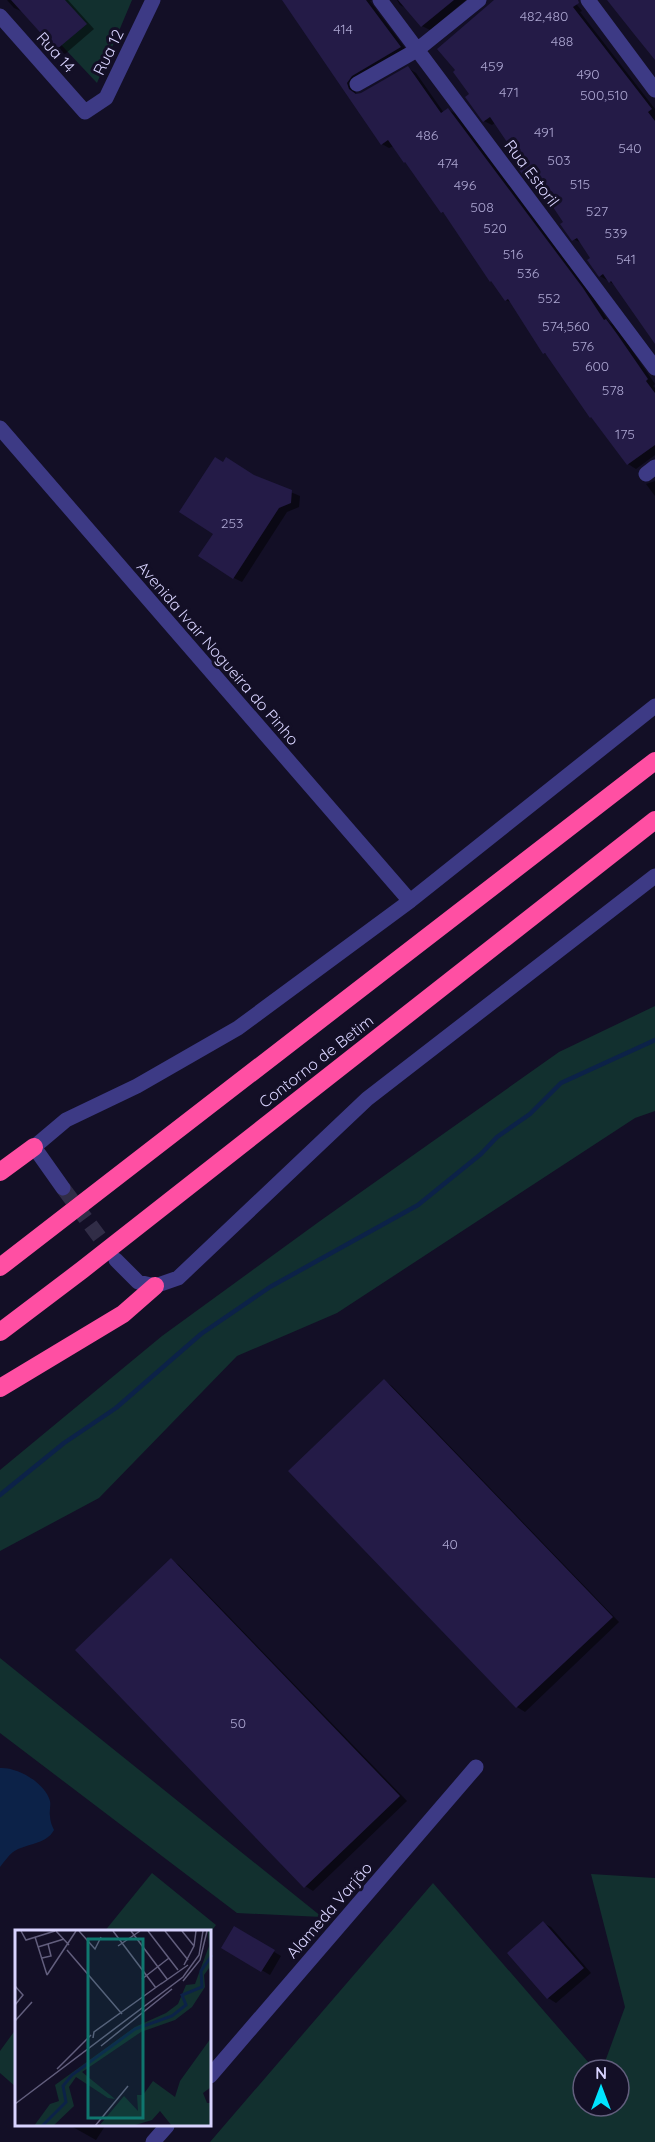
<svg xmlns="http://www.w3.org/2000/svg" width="655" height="2142" viewBox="0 0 655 2142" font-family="Quicksand,sans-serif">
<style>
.green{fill:#12302f}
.water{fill:#0c2248}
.shadow{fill:#0007}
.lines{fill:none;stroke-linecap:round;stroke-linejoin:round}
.stream{stroke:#0c2248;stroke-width:4.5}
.building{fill:#241b47}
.tertiary-tunnel{stroke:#312d47;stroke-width:15;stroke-dasharray:15 8;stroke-linecap:butt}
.minor{stroke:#3d3a85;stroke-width:15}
.tertiary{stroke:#3d3a85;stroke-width:15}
.motorway{stroke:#ff4fa3;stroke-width:18}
.labels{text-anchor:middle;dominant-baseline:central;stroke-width:6;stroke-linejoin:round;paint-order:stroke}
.number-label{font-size:14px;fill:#aca6d1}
.street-label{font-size:16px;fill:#d9d4ff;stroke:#130f26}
.inset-river{fill:none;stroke:#0c2248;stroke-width:3}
.inset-road{fill:none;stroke:#625e7d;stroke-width:1.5}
.view{fill:#0f766e;fill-opacity:0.15;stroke:#0f766e;stroke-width:3}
.inset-edge{fill:none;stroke:#d9d4ff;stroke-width:3}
</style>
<rect width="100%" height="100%" fill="#130f26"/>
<path class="green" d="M19,0H132L97,83Z
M655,1006V1111L635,1118L337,1313L237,1356L99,1498L0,1551V1470L162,1336L320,1221L559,1052Z
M0,1658L322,1917L237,1913L0,1733Z
M152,1873L216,1925L210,1933L104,1932Z
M591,1874L655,1878V2142H210L433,1883L595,2070H583V2106H619V2070H602L625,2007Z
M16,2029V2087L0,2073V2051Z"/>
<path class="water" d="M0,1768C18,1767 45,1783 50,1801C51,1806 49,1811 50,1816C50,1821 52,1826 54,1830C46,1845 26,1843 13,1852C8,1856 4,1862 0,1867Z"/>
<path class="shadow" d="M7,0H68L94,29L65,54L57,49L23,12L14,8Z
M283,0H372L370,1L408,52L355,88L356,94H362L408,68L416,73L444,113L449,110L456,114L591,294L609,322L614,325L625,340L655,384L653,386L655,388V455L636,469L628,464L550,357L544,353L512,303L506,300L447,215L442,212L409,164L405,162L394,146L389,148L382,144Z
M397,0H466L430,30L422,26L409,10L400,5Z
M497,0H573L582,11L580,12L655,109V340L615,285L600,276L592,258L582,243L573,239L565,222L545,191L543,193L535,188L526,167L495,123L492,125L484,121L471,95Z
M224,464L300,496L299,507L287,512L242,582L234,578L215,534Z
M655,481V496L646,484Z
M384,1381L392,1386L619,1622L525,1712L517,1707L290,1471Z
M171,1560L179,1565L407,1801L313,1891L305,1886Z
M543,1923L551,1927L591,1973L556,2003L548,1998L509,1953Z
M234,1928L281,1956L270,1975L223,1947Z
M71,2126H105L96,2140Z"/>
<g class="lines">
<path class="stream" d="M0,1495L64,1443L116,1408L201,1334L270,1287L418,1205L481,1154L497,1137L530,1114L561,1083L655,1040"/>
</g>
<path class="building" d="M11,0H65L87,24L56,50Z
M282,0H366L401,47L352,76L347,83L349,89L356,94L361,93L408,66L441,113L448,108L583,288L604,320L606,319L617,334L648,379L646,381L655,393V445L627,465L591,417L590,418L545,353L543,354L508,299L505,301L491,281L490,282L443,212L441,213L405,162L404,163L388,140L381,145Z
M398,0H454L421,27Z
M494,0H578L579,3L573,7L652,109L648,112L655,121V344L611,281L609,283L603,274L599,277L587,260L590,258L577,238L572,241L560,224L563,222L539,186L534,189L519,170L524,167L490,117L483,122L465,97L469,94L453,72L455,70L437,49Z
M607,0H655V60L634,34Z
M215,457L223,462L226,457L254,475L292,490L291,503L279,508L233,579L198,556L213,534L179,512Z
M384,1379L613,1617L516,1708L288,1471Z
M171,1558L400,1796L304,1888L75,1650Z
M543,1921L584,1968L547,1999L507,1953Z
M234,1926L275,1950L261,1972L221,1948Z"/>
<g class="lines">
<path class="tertiary-tunnel" d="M63,1188L115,1258"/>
<path class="minor" d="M380,0L655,368
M588,0L655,90
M0,16L85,112L106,98L153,0
M357,84L417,50L479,0
M646,474L655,467
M210,2076L476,1767
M153,2142L167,2126"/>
<path class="tertiary" d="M0,428L410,901
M63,1188L34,1147L66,1120L137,1086L238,1028L410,901L655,706
M116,1260L138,1282L155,1286L178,1278L367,1099L655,876"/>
<path class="motorway" d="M0,1172L34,1147
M0,1267L655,761
M0,1332L82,1270L655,820
M0,1388L123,1314L155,1286"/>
</g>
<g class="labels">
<g class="number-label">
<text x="544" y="16">482,480</text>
<text x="343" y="29">414</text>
<text x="562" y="41">488</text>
<text x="492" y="66">459</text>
<text x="588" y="74">490</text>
<text x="509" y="92">471</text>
<text x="604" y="95">500,510</text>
<text x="544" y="132">491</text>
<text x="427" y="135">486</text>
<text x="630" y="148">540</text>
<text x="559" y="160">503</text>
<text x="448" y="163">474</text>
<text x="580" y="184">515</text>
<text x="465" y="185">496</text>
<text x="482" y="207">508</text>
<text x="597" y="211">527</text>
<text x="495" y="228">520</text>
<text x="616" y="233">539</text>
<text x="513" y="254">516</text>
<text x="626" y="259">541</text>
<text x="528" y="273">536</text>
<text x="549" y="298">552</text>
<text x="566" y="326">574,560</text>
<text x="583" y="346">576</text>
<text x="597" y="366">600</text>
<text x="613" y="390">578</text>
<text x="625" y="434">175</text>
<text x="232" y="523">253</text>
<text x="450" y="1544">40</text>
<text x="238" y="1723">50</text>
</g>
<g class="street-label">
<text transform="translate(56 52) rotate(48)">Rua 14</text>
<text transform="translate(108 52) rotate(-64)">Rua 12</text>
<text transform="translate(532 173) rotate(53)">Rua Estoril</text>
<text transform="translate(218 653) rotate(49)">Avenida Ivair Nogueira do Pinho</text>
<text transform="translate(316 1061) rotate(-38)">Contorno de Betim</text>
<text transform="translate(329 1910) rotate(-49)">Alameda Varjão</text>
</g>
</g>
<g transform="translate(15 1930)">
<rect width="196" height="196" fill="#130f26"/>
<path d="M193,1H196V49L194,38L189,45L190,57L177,77L160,90L126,102L67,142L100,169L93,168L61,147L54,157L59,176L38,196H19L35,174L44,171L40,155L120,97L151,83L163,74L171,55L180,54L194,16ZM196,108V157L188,163L192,173H196V196H157L145,181L137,190L117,196H84L109,166L123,181L122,165H128L138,151L160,167L165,151Z" fill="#12302f"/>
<path class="inset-river" d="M27,196L51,172L48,156L57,145L120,99L157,86L171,75L167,65L187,57L186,41L197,25"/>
<path class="inset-road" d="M6,1L11,10L40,1M41,1L54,15M64,1L80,19L86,7M98,1L141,58M116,1L152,49M133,1L163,40M150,1L173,30M167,1L179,16M20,7L32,45M103,16L125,1M23,17L49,9M52,20L107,84M27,28L36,26L33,14M169,35L179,16L181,1M32,45L61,1M127,49L154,28M168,51L185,30L192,1M146,54L173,35M0,56L8,65L0,75M0,91L17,72M78,108L79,102L147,53M86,116L157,59M42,139L76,105M0,174L168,47L184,25L188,1M80,196L113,156"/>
<path class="view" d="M73,9H128V188H73Z"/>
<rect width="196" height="196" class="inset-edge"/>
</g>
<g transform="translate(601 2088)"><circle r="28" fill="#130f26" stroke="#625e7d" stroke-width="1.5"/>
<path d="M0-4.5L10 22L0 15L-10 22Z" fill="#00e5ff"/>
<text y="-9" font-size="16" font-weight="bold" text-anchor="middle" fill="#d9d4ff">N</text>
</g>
</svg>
